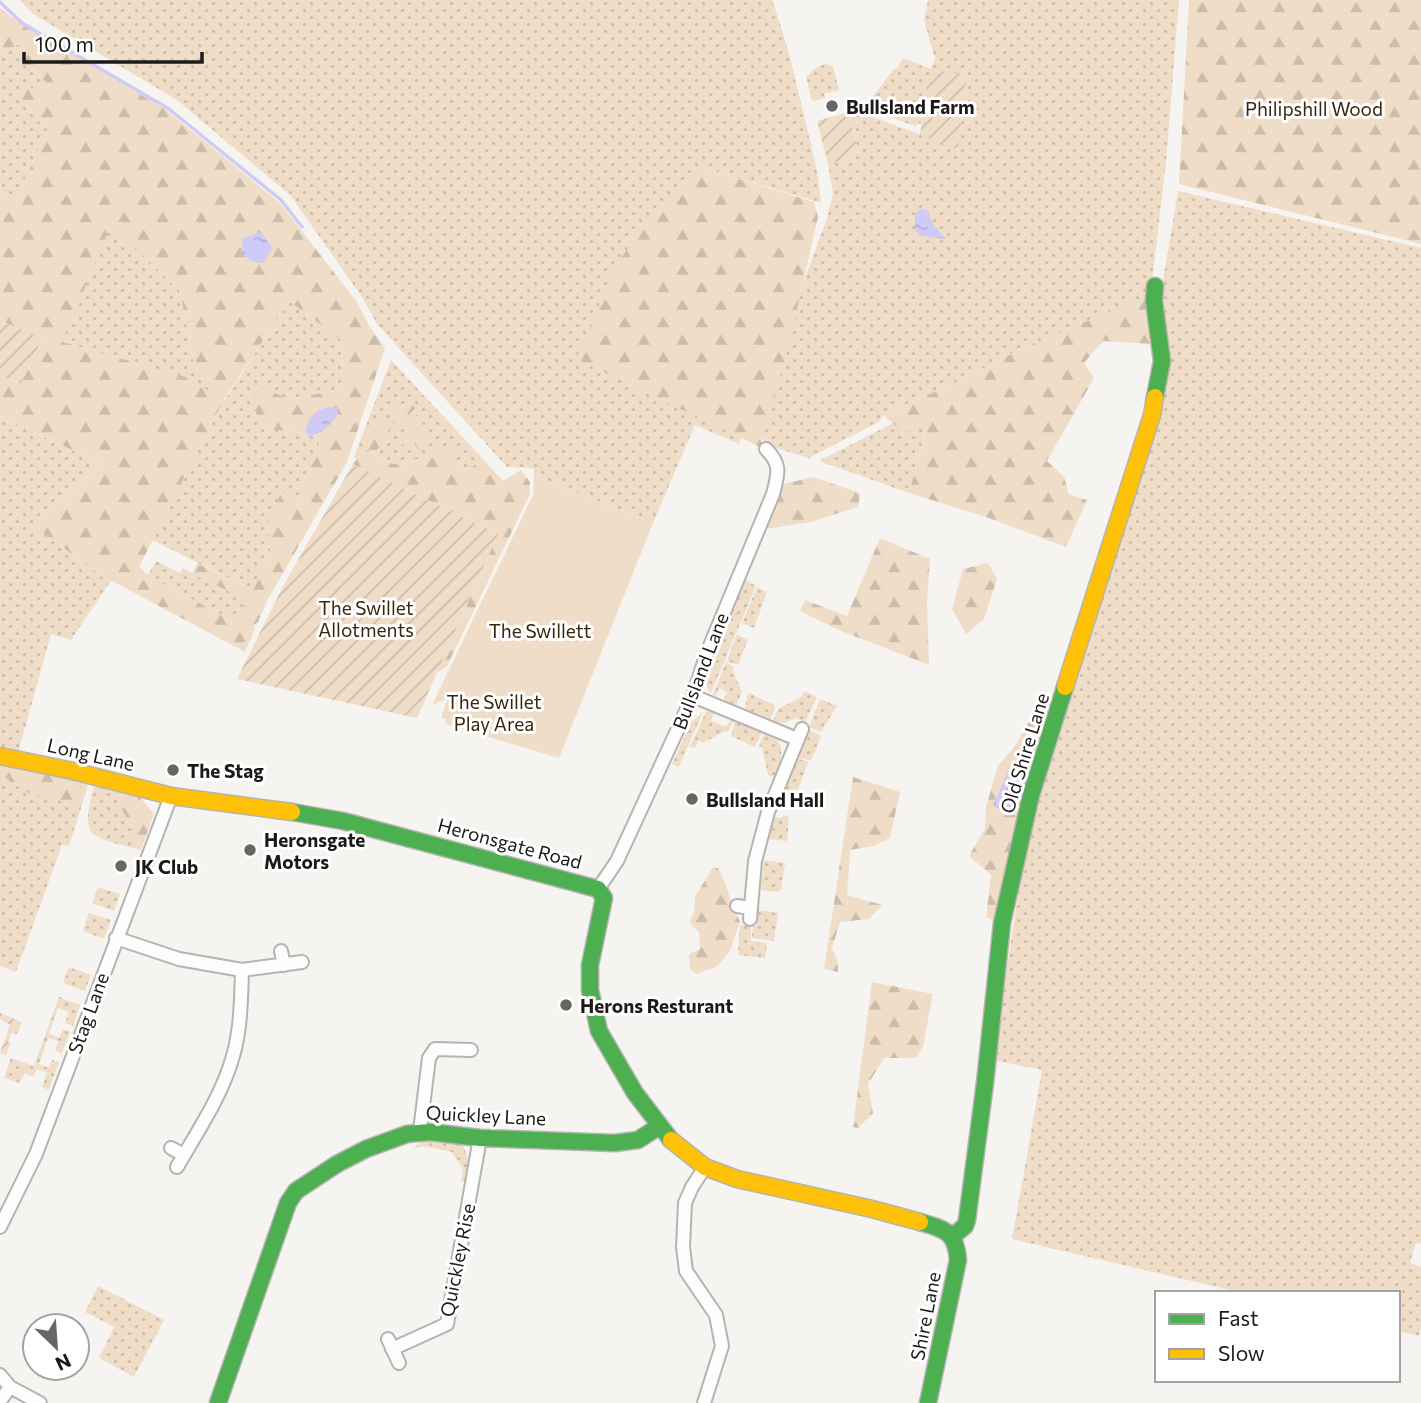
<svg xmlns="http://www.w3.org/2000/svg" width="1421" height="1403" viewBox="0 0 1421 1403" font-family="Commissioner,sans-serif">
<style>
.grass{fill:url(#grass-dots)}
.forest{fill:url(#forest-firs);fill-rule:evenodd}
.park{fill:#efddc8}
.garden{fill:url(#garden-furrows)}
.water{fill:url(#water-ripples)}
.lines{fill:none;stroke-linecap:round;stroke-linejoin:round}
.stream{stroke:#d0cbf6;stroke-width:3.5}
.street-casing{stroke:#b5b4b1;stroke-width:16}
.fast-casing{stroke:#b5b4b1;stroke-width:19}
.slow-casing{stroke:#b5b4b1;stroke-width:19}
.street{stroke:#fefdfd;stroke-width:12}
.fast{stroke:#4caf50;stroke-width:16}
.slow{stroke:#ffc107;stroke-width:16}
.poi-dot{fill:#686664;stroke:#fff;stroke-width:2.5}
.labels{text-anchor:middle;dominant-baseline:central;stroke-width:6;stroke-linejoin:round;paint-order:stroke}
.poi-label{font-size:19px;font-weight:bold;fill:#1c1a18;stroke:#fff;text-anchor:start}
.park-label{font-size:19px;fill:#38250d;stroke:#fff}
.street-label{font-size:19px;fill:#1c1a18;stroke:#fff}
</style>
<defs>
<pattern id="grass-dots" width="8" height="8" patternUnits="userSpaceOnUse" patternTransform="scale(1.75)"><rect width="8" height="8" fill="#efddc8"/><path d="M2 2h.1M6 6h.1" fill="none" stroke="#ccbdab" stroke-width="1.8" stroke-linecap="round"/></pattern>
<pattern id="forest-firs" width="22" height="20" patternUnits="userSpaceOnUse" patternTransform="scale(1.75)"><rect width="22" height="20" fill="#efddc8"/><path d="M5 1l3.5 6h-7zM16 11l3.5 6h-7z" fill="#ccbdab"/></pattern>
<pattern id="garden-furrows" width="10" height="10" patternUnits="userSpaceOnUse" patternTransform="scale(1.75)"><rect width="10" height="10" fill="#efddc8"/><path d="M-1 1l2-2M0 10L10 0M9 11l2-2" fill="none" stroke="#ccbdab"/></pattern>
<pattern id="water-ripples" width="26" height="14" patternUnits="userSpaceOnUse" patternTransform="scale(1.75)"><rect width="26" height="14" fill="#d0cbf6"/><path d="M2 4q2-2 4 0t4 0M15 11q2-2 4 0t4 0" fill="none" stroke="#b2aed2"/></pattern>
</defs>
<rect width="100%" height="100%" fill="#f6f4f1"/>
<path class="grass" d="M20,0H772C786,38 795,77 804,116C811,145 819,173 821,203L704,168L742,437L739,444L695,425L653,523L534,476V469L531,468L507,467L377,324L362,297L290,195L177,100L33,14Z
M928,0H1179L1166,162L1150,299L1024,347L961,380L883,415L880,421L809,458L770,446L756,431L779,349L827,218L833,194L828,164L859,156L850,115L861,113L958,148L967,74L927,81L921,123L915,126L864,108L894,69H897L903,58L931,69L935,59L924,20Z
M21,43L20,61L45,81L42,93L19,101L48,130L16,198L0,191V52Z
M825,64L833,66L839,90L824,94L825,98L812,101L806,77L817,67Z
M1178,191L1421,248V1244L1416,1243L1410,1263L1421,1267V1329L1419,1336L1398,1331V1293H1243L1012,1239L1042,1070L993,1060L1030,815L1168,371L1163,280Z
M111,224L180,291L194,365L224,401L289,301L342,341L341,390L287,399L264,429L307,433L309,437L313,436L321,440L297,499L269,515L270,551L253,590L152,540L223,401L61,343Z
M391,360L483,459L467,471L454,463V451H431L406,466L380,461L362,452L357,459L354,457Z
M0,416L100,463L35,527L110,582L71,640L51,634L17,757L0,754Z
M893,423L927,426L909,493L819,461Z
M156,561L180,573L183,568L248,600L238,624L152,578L148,575Z
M742,578L756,586L711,693C707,688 707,689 706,683C705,663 734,600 742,578Z
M757,587L767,592L754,628L742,623Z
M737,634L748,640L738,665L727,661Z
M726,662L734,667L733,670L742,692L736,706L724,700L727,692L719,688L716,696L713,694Z
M804,691L817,697L805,722L795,718C788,723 781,724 773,721L778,709L801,697Z
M748,693L773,704L775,708L770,720L745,709Z
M820,699L837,706L821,732L809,727Z
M706,711L714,713L711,721L726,727L731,719L734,720L728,732L725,731L703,743L699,740L695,748L690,747Z
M703,712L679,767L672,764L691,722Z
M735,721L762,733L755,747L731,736Z
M809,730L821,736L811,761L798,757Z
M764,734L778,740C785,754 780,764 774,777L768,775L762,748L759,746Z
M797,758L808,762L795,798L783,794Z
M0,767L87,789L69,846L62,845L16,972L0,966Z
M94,786L137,797L149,813L137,849C88,836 80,838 94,786Z
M783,816L789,817L787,841L768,839L774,817L782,818Z
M764,860L785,863L781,890L778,892L761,890Z
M98,887L120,894L114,911L92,903Z
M758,910L778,913L774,941L752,938L753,926H757Z
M89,913L111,920L104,939L83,931Z
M740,925L751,926V941L767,943L765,958L738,955Z
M69,967L91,975L85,991L63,983Z
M59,997L80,1005L73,1026L65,1023L69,1012L58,1008L49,1034L59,1038L63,1029L70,1032L62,1053L55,1051L58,1041L48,1038L39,1064L49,1068L52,1060L59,1062L49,1090L42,1087L47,1073L37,1069L33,1077L24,1073L20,1083L4,1078L11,1058L34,1066Z
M426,1137L463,1144L469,1162L466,1181H461L463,1169L452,1152L423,1146L413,1149Z
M98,1286L164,1320L134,1377L99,1358L114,1327L85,1312Z"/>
<path class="forest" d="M1189,0H1421V244L1179,184Z
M0,8L21,24L165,109L280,203L357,302L370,327L385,348L347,462L268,599L258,622L254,625L255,629L245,652L112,581L110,582L35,527L100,463L0,416V375L21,384L42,340L0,320V191L16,198L48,130L19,101L28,86L42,92L45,81L19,61L21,44L0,52ZM111,225L180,291L194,365L221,399L189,378L62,342ZM289,301L342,341L341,390L287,399L263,387L250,400L264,429L308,433L321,440L297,499L282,492L269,515L270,551L253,590L197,563L192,574L247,600L237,623L152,578L139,567L223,401Z
M704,168L814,202L818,217L789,345L760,447L576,359L615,268L644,223Z
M1147,296L1155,344L1103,341L1084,363L1094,378L1047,461L1064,477L1069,494L1087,500L1066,547L986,517L909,493L927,427L903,432L883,415L961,380L1025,347Z
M399,401L403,405L413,404L415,409L410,413V416H418L423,420L422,431L430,435L428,447L420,450L416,447L413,437L410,443L402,445L397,440L400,434L408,433L410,426L408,423L399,428L391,421L390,431L386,433V443L376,450H366V435L376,428L380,421L389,420L391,408Z
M454,450V463L467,471L483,459L503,481L521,470L530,482V494L447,666L437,673L498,534L353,464L362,452L373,451L380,461L406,466L431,451Z
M813,477L860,493L858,507L811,522L766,529L779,485Z
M880,538L930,559L927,602L929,665L841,631L800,611L805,600L847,616Z
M988,563L997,579L984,619L966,634L952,609L963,569Z
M1042,699L1055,709L998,922L986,917L991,875L969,856L985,828L986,807L998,766L1015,746Z
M0,761L138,795L154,814L141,850L137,849L135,834L112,790L88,784L81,806L26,792L0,774Z
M853,777L900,792L890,838L873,846L850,850L847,895L882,905L869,919L840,922L832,948L838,962V972L824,969Z
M713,867L718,868C728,885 730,905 740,921L731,949L718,966L697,974L690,970L689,954L700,949L699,932L689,922L694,913L695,897Z
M872,982L933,994L923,1046L916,1058H884L868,1084L873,1113L858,1128L853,1127Z"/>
<path class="park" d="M534,476L653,523L559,758L445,724L446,719L441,718L448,698L432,705L533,495Z"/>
<path class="garden" d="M931,70L967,74L958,149L920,135L927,81Z
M849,112L859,156L828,164L817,121Z
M0,320L42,339L21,384L0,375Z
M353,464L498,534L417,718L237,679L282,588Z
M0,1013L22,1022L17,1034L11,1033L8,1042L11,1043L6,1055L0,1053L10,1025L0,1019Z"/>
<path class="water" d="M920,209L927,210L933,224L946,239L921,236L915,231V214Z
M261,232L273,248L263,263L251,261L241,253L243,238Z
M328,407H337L338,415C330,425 322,433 309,437L305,430C310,416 314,411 328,407Z
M1019,766L1025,767L1029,771L1021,798L1014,811C1006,812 999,810 993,805L1010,768Z"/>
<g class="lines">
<path class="stream" d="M0,2L22,23L169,109L281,200L302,227"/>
<g class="street-casing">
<path id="street" d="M693,696L797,739
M598,889L617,861L693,696L707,653L773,494C778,474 782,465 766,449
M737,906L751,908
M750,919L755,861L768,812L802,729
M116,938L179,959L242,970L302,962
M281,951L284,965
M420,1131L429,1058L435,1049L471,1050
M171,1148L184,1155
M177,1167C197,1132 222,1096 233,1056C241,1029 241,999 242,970
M0,1227L36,1154L171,796
M388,1339L399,1363
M392,1349L447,1324L480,1138
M0,1375L10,1387L40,1403
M0,1401L10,1387
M704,1403L722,1346L716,1315L686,1271L683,1247L685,1203L692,1187L705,1167"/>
</g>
<g class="fast-casing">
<path id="fast" d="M1155,286L1154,301L1162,361L1155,397
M292,812L343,821L598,889L604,898L590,965V990L599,1031L635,1093L671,1140
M920,1222C945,1229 956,1232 958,1260L928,1403
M952,1237L965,1226L967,1220L985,1083L1002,923L1031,795L1065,687
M218,1403L288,1203L296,1191L337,1164L366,1149L407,1134L430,1132L480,1138L615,1143L638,1140L658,1127"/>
</g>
<g class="slow-casing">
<path id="slow" d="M1065,687L1152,415L1155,397
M0,756L73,771L171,796L292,812
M671,1140L705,1167L737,1179L872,1209L920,1222"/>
</g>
<use href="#street" class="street"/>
<use href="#fast" class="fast"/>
<use href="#slow" class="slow"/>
</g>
<g class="poi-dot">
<circle cx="832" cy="106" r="7"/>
<circle cx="173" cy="770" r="7"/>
<circle cx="692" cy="799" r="7"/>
<circle cx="250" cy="850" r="7"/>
<circle cx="121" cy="866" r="7"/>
<circle cx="566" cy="1005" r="7"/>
</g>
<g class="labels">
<g class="poi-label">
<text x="846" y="106">Bullsland Farm</text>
<text x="187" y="770">The Stag</text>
<text x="706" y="799">Bullsland Hall</text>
<text x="264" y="839">Heronsgate<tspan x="264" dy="22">Motors</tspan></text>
<text x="135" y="866">JK Club</text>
<text x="580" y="1005">Herons Resturant</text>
</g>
<g class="park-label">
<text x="1314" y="108">Philipshill Wood</text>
<text x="366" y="607">The Swillet<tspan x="366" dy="22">Allotments</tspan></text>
<text x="540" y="630">The Swillett</text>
<text x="494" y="701">The Swillet<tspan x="494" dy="22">Play Area</tspan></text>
</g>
<g class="street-label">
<text transform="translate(700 671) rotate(-69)">Bullsland Lane</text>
<text transform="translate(1024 753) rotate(-73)">Old Shire Lane</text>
<text transform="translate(91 754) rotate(13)">Long Lane</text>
<text transform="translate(510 843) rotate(15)">Heronsgate Road</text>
<text transform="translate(88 1013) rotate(-70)">Stag Lane</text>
<text transform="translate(486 1115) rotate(3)">Quickley Lane</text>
<text transform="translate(457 1260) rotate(-79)">Quickley Rise</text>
<text transform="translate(925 1316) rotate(-79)">Shire Lane</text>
</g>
</g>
<rect x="1155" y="1291" width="245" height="91" fill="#ffffff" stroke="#a4a3a3" stroke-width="2"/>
<rect x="1169" y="1314" width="35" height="10" fill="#4caf50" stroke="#a4a3a3" stroke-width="2"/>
<text x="1218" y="1326" font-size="21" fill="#1c1a18">Fast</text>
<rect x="1169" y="1349" width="35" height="10" fill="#ffc107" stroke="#a4a3a3" stroke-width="2"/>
<text x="1218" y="1361" font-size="21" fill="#1c1a18">Slow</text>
<g transform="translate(56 1347) rotate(155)"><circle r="33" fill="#ffffff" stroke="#a4a3a3" stroke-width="2"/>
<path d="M0-5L12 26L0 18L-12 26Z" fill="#686664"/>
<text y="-10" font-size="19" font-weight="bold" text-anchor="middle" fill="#1c1a18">N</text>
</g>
<path d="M24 52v10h178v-10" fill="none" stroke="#1c1a18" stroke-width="3.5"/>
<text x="35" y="52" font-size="21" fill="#1c1a18" stroke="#ffffff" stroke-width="5" paint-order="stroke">100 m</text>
</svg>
